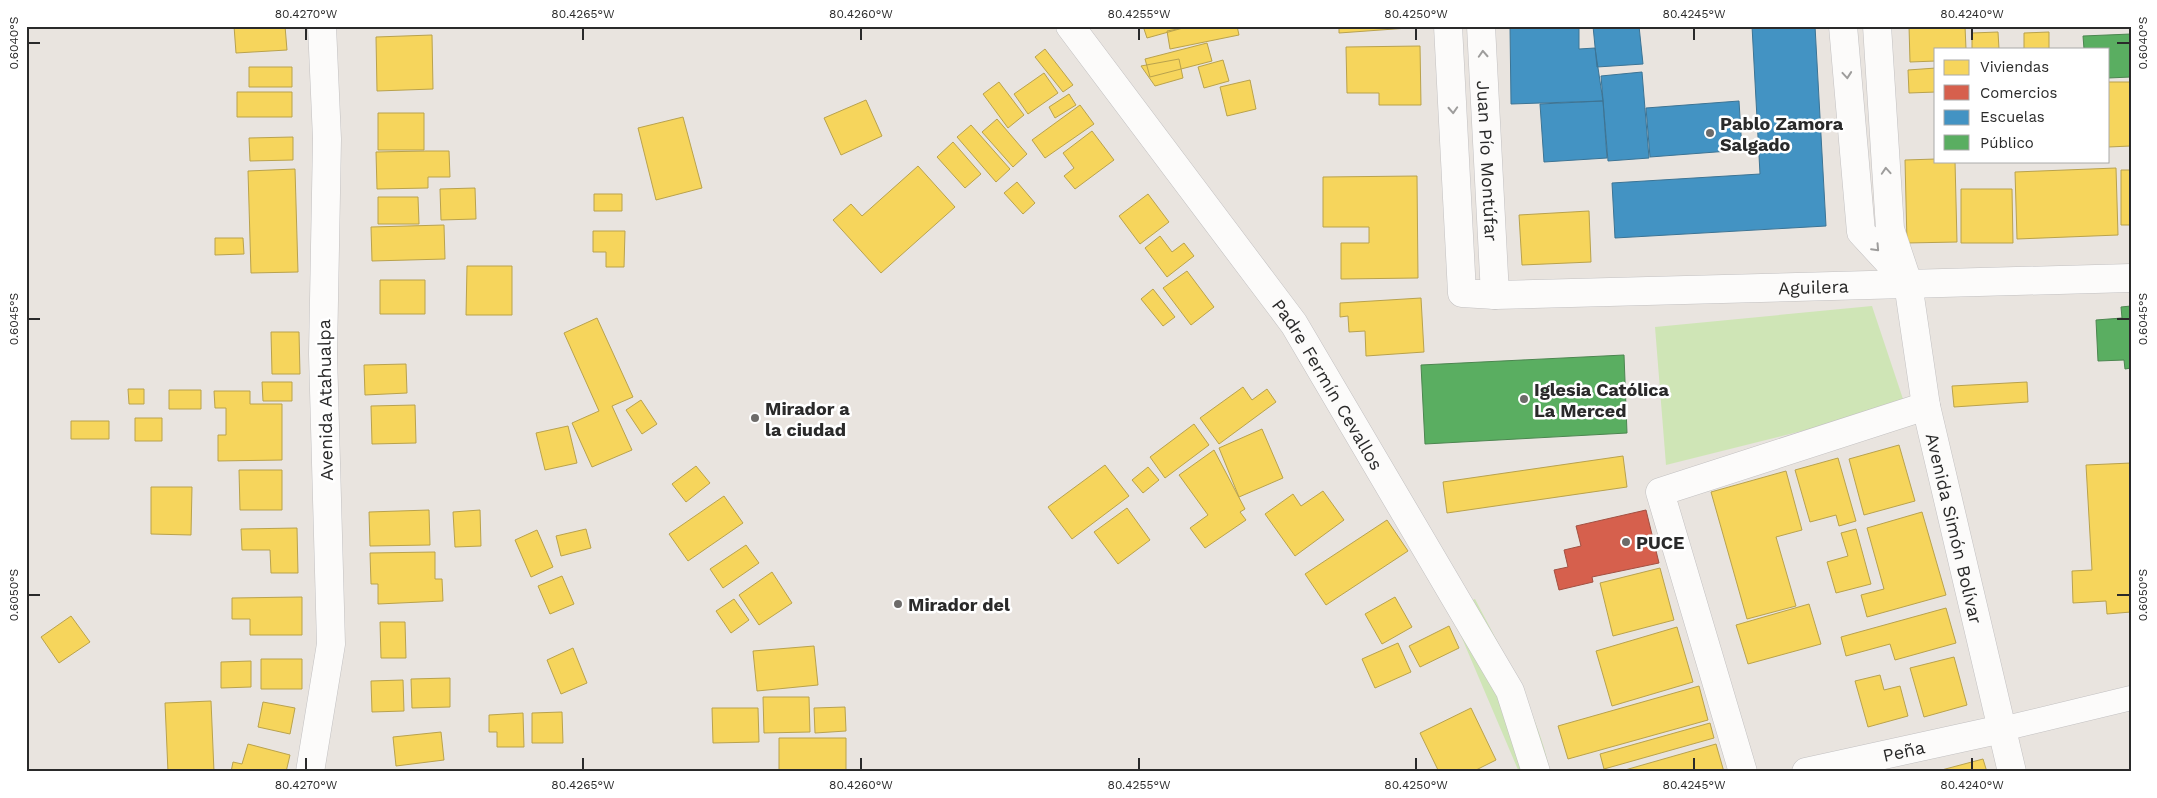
<svg xmlns="http://www.w3.org/2000/svg" width="2157" height="798" viewBox="0 0 2157 798" font-family="'Work Sans',sans-serif">
<style>
.green{fill:#cfe5b6}
.homes{fill:#f6d55c;stroke:#b9a24d}
.shops{fill:#d6604d;stroke:#a25042}
.schools{fill:#4393c3;stroke:#3c7495}
.public{fill:#5aae61;stroke:#4c8650}
.lines{fill:none;stroke-linecap:round;stroke-linejoin:round}
.pedestrian-casing{stroke:#c2c0c1;stroke-width:25}
.minor-casing{stroke:#c2c0c1;stroke-width:29}
.pedestrian{stroke:#fcfbfa;stroke-width:24}
.minor{stroke:#fcfbfa;stroke-width:28}
.oneway{stroke:#9e9d9c}
.ticks{fill:none;stroke:#2a2a2a;stroke-width:2}
.poi-dot{fill:#6d6b69;stroke:#fff;stroke-width:2}
.labels{text-anchor:middle;dominant-baseline:central;stroke-width:5;stroke-linejoin:round;paint-order:stroke}
.poi-label{font-size:18px;font-weight:bold;fill:#2a2a2a;stroke:#fff;text-anchor:start}
.street-label{font-size:18px;fill:#2a2a2a;stroke:#fff}
.neatline{fill:none;stroke:#2a2a2a;stroke-width:2}
.ticks-label{font-size:12px;text-anchor:middle;fill:#2a2a2a}
</style>
<rect width="100%" height="100%" fill="#e9e4df"/>
<path class="green" d="M1872,306L1905,405L1666,465L1655,327Z
M1475,599C1502,651 1539,715 1550,772H1519L1450,610Z"/>
<path class="homes" d="M234,26H285L287,50L236,53Z
M1143,26H1190L1147,38Z
M1193,26H1237L1239,35L1170,49L1167,31Z
M1339,26H1422V27L1339,33Z
M1909,26H1965L1966,49H1936V61L1910,62Z
M1998,32L1999,49H1972V33Z
M2049,32V49H2024V33Z
M432,35L433,89L377,91L376,37Z
M1207,43L1212,61L1150,77L1145,59Z
M1420,46L1421,105H1379V93H1347L1346,47Z
M1045,49L1073,85L1063,92L1035,57Z
M1179,59L1183,78L1155,86L1141,66Z
M1223,60L1229,81L1204,88L1198,67Z
M249,67H292V87H249Z
M1936,68V92L1909,93L1908,70Z
M1044,73L1058,93L1028,114L1014,94Z
M1250,80L1256,109L1227,116L1220,87Z
M999,82L1024,115L1008,128L983,94Z
M2108,82H2131V146L2108,147Z
M237,92H292V117H237Z
M1069,94L1076,105L1055,118L1049,107Z
M866,100L882,136L841,155L824,118Z
M1080,105L1094,124L1045,158L1032,140Z
M378,113H424V150H378Z
M683,117L702,188L656,200L638,128Z
M997,119L1027,154L1013,167L982,132Z
M971,125L1010,169L996,182L957,137Z
M1092,131L1114,160L1075,189L1064,176L1074,168L1063,153Z
M293,137V160L250,161L249,138Z
M953,142L981,174L965,188L937,157Z
M427,151H449L450,177H428V188L377,189L376,152Z
M1936,159V161H1955L1957,242L1907,243L1905,160Z
M918,166L955,207L881,273L833,220L851,204L862,216Z
M2116,168L2118,235L2017,239L2015,172Z
M295,169L298,272L251,273L248,171Z
M2121,170H2131V225H2121Z
M1417,176L1418,278L1341,279V243H1369V227H1323V177Z
M1017,182L1035,203L1023,214L1004,193Z
M475,188L476,219L441,220L440,189Z
M1961,189H2012L2013,243H1961Z
M594,194H622V211H594Z
M1148,194L1169,222L1140,244L1119,216Z
M378,197H418L419,224H378Z
M1589,211L1591,262L1522,265L1519,215Z
M444,225L445,259L372,261L371,227Z
M593,231H625L624,267H606V252H593Z
M1160,236L1172,252L1184,243L1194,256L1167,277L1145,248Z
M215,238H243L244,254L215,255Z
M467,266H512V315H466Z
M1187,271L1214,307L1191,325L1163,288Z
M380,280H425V314H380Z
M1153,289L1175,317L1163,326L1141,299Z
M1421,298L1424,352L1366,356L1365,331L1349,332L1348,316L1340,317V303Z
M597,318L633,397L612,406L632,450L592,467L572,423L599,411L564,333Z
M271,332H299L300,374H272Z
M406,364L407,393L365,395L364,365Z
M262,382H292V401H263Z
M2027,382L2028,402L1954,407L1952,386Z
M1243,387L1252,400L1267,389L1276,402L1219,444L1200,418Z
M128,389H144V404H129Z
M169,390H201V409H169Z
M214,391H250V404H282V460L218,461V435H226V408H215Z
M641,400L657,424L642,434L626,410Z
M415,405L416,443L372,444L371,406Z
M135,418H162V441H135Z
M71,421H109V439H71Z
M1194,424L1209,445L1165,478L1150,457Z
M568,426L577,463L545,470L536,433Z
M1262,429L1283,478L1239,497L1219,448Z
M1899,445L1915,501L1864,515L1849,459Z
M1214,450L1245,509L1240,512L1246,520L1205,548L1190,528L1208,515L1179,475Z
M1623,456L1627,487L1447,513L1443,482Z
M1838,458L1856,521L1839,526L1836,515L1810,522L1795,470Z
M2131,463V612L2107,614L2106,601L2073,603L2072,571L2092,570L2086,465Z
M1105,465L1129,496L1072,539L1048,507Z
M696,466L710,483L686,502L672,484Z
M1148,467L1159,480L1143,493L1132,480Z
M239,470H282V510H240Z
M1786,471L1802,530L1776,537L1796,606L1747,619L1711,492Z
M151,487H192L191,535L151,534Z
M1323,491L1344,520L1295,556L1265,514L1293,494L1301,506Z
M724,496L743,523L688,561L669,534Z
M1127,508L1150,540L1118,564L1094,532Z
M429,510L430,545L370,546L369,512Z
M480,510L481,546L455,547L453,512Z
M1922,512L1946,595L1867,617L1861,595L1884,589L1867,528Z
M1387,520L1408,551L1326,605L1305,574Z
M297,528L298,573H271L270,550H242L241,529Z
M586,529L591,548L561,556L556,536Z
M1856,529L1871,584L1836,593L1827,562L1848,556L1841,533Z
M537,530L553,567L531,577L515,540Z
M746,545L759,563L723,588L710,569Z
M435,552V579H442L443,601L378,604V584H371L370,553Z
M1660,568L1674,620L1613,636L1600,583Z
M772,572L792,603L759,625L739,595Z
M562,576L574,604L550,614L538,586Z
M302,597V635H250V619H232V598Z
M1395,597L1412,627L1382,644L1365,614Z
M734,599L749,620L731,633L716,611Z
M1809,604L1821,644L1748,664L1736,625Z
M1946,608L1956,643L1895,660L1890,644L1846,656L1841,637Z
M71,616L90,642L59,663L41,637Z
M380,622H405L406,658H381Z
M1449,626L1459,648L1420,667L1409,646Z
M1677,627L1693,682L1612,706L1596,651Z
M1398,643L1411,672L1375,688L1362,659Z
M814,646L818,685L757,691L753,651Z
M573,648L587,683L561,694L547,660Z
M1954,657L1967,705L1924,717L1910,668Z
M261,659H302V689H261Z
M251,661V687L221,688V662Z
M1880,675L1884,690L1900,686L1908,716L1868,727L1855,681Z
M450,678V707L412,708L411,679Z
M403,680L404,711L372,712L371,681Z
M1699,686L1708,720L1568,759L1558,726Z
M763,697H809L810,732L764,733Z
M211,701L214,772H168L165,703Z
M263,702L295,708L290,734L258,727Z
M845,707L846,731L815,733L814,708Z
M712,708H758L759,742L713,743Z
M1471,708L1496,760L1472,772H1439L1420,733Z
M562,712L563,743H532V713Z
M523,713L524,747H497V732H489V715Z
M1710,723L1714,738L1604,769L1600,754Z
M441,732L444,760L396,766L393,737Z
M779,738H846V772H779Z
M248,744L290,755L286,772H231L233,762L242,764Z
M1716,744L1724,772H1618Z
M1983,759L1987,772H1934Z"/>
<path class="shops" d="M1646,510L1659,563L1592,577L1593,582L1559,590L1554,570L1568,567L1564,550L1581,546L1576,526Z"/>
<path class="schools" d="M1510,26H1579V49L1595,48L1603,101L1511,104Z
M1593,26H1639L1643,64L1597,67Z
M1752,26H1815L1826,226L1615,238L1612,183L1760,174Z
M1642,72L1649,158L1608,161L1601,76Z
M1603,101L1607,158L1544,162L1540,104Z
M1739,101L1742,150L1650,157L1646,108Z"/>
<path class="public" d="M2131,34V77L2108,78V49H2084L2083,36Z
M2131,306V368L2125,369L2124,360L2098,361L2096,320L2122,318L2121,307Z
M1624,355L1627,433L1425,444L1421,365Z"/>
<g class="lines">
<g class="pedestrian-casing">
<path id="pedestrian" d="M2002,729L2131,698"/>
</g>
<g class="minor-casing">
<g id="minor">
<path id="s1" d="M1070,26L1294,324L1510,691L1536,772"/>
<path id="s2" d="M1448,26L1462,293L1495,295L2131,278"/>
<path id="s3" d="M1481,26L1495,295"/>
<path d="M1843,26L1861,232L1908,283L1890,229L1877,26"/>
<path id="s4" d="M1908,283L1926,406L2012,772"/>
<path d="M310,772L331,644L323,354L327,139L322,26"/>
<path d="M1743,772L1660,492L1926,406"/>
<path id="s5" d="M1806,772L2002,729"/>
</g>
</g>
<use href="#pedestrian" class="pedestrian"/>
<use href="#minor" class="minor"/>
</g>
<defs><path id="oneway-chevron" d="M-2-3.5L2.5 0L-2 3.5" fill="none" stroke-width="1.6" stroke-linecap="round" stroke-linejoin="round" transform="scale(1.25)"/></defs>
<g class="oneway">
<use href="#oneway-chevron" transform="translate(1483 54) rotate(-93)"/>
<use href="#oneway-chevron" transform="translate(1847 75) rotate(85)"/>
<use href="#oneway-chevron" transform="translate(1453 110) rotate(87)"/>
<use href="#oneway-chevron" transform="translate(1886 171) rotate(-94)"/>
<use href="#oneway-chevron" transform="translate(1876 248) rotate(47)"/>
</g>
<path class="ticks" d="M306,28V40M583,28V40M861,28V40M1139,28V40M1416,28V40M1694,28V40M1972,28V40M28,43H40M2117,43H2130M28,319H40M2117,319H2130M28,595H40M2117,595H2130M306,758V770M583,758V770M861,758V770M1139,758V770M1416,758V770M1694,758V770M1972,758V770"/>
<g class="poi-dot">
<circle cx="1710" cy="133" r="5"/>
<circle cx="1524" cy="399" r="5"/>
<circle cx="755" cy="418" r="5"/>
<circle cx="1626" cy="542" r="5"/>
<circle cx="898" cy="604" r="5"/>
</g>
<g class="labels">
<g class="poi-label">
<text x="1720" y="123">Pablo Zamora<tspan x="1720" dy="21">Salgado</tspan></text>
<text x="1534" y="389">Iglesia Católica<tspan x="1534" dy="21">La Merced</tspan></text>
<text x="765" y="408">Mirador a<tspan x="765" dy="21">la ciudad</tspan></text>
<text x="1636" y="542">PUCE</text>
<text x="908" y="604">Mirador del</text>
</g>
<g class="street-label">
<text stroke="none"><textPath href="#s3" startOffset="135">Juan Pío Montúfar</textPath></text>
<text stroke="none"><textPath href="#s2" startOffset="619">Aguilera</textPath></text>
<text stroke="none"><textPath href="#s1" startOffset="442">Padre Fermín Cevallos</textPath></text>
<text transform="translate(325 400) rotate(-91)">Avenida Atahualpa</text>
<text stroke="none"><textPath href="#s4" startOffset="250">Avenida Simón Bolívar</textPath></text>
<text stroke="none"><textPath href="#s5" startOffset="100">Peña</textPath></text>
</g>
</g>
<rect width="2157" height="798" fill="none" stroke="#ffffff" stroke-width="55"/>
<rect x="1934" y="48" width="175" height="115" fill="#ffffff" stroke="#aaaaaa"/>
<rect x="1944" y="60" width="25" height="15" fill="#f6d55c" stroke="#aaaaaa"/>
<text x="1980" y="72" font-size="15" fill="#2a2a2a">Viviendas</text>
<rect x="1944" y="85" width="25" height="15" fill="#d6604d" stroke="#aaaaaa"/>
<text x="1980" y="98" font-size="15" fill="#2a2a2a">Comercios</text>
<rect x="1944" y="110" width="25" height="15" fill="#4393c3" stroke="#aaaaaa"/>
<text x="1980" y="122" font-size="15" fill="#2a2a2a">Escuelas</text>
<rect x="1944" y="135" width="25" height="15" fill="#5aae61" stroke="#aaaaaa"/>
<text x="1980" y="148" font-size="15" fill="#2a2a2a">Público</text>
<rect x="28" y="28" width="2102" height="742" class="neatline"/>
<g class="ticks-label">
<text x="306" y="18">80.4270°W</text>
<text x="583" y="18">80.4265°W</text>
<text x="861" y="18">80.4260°W</text>
<text x="1139" y="18">80.4255°W</text>
<text x="1416" y="18">80.4250°W</text>
<text x="1694" y="18">80.4245°W</text>
<text x="1972" y="18">80.4240°W</text>
<text transform="translate(14 43) rotate(-90)" y="4">0.6040°S</text>
<text transform="translate(2143 43) rotate(-90)" y="4">0.6040°S</text>
<text transform="translate(14 319) rotate(-90)" y="4">0.6045°S</text>
<text transform="translate(2143 319) rotate(-90)" y="4">0.6045°S</text>
<text transform="translate(14 595) rotate(-90)" y="4">0.6050°S</text>
<text transform="translate(2143 595) rotate(-90)" y="4">0.6050°S</text>
<text x="306" y="789">80.4270°W</text>
<text x="583" y="789">80.4265°W</text>
<text x="861" y="789">80.4260°W</text>
<text x="1139" y="789">80.4255°W</text>
<text x="1416" y="789">80.4250°W</text>
<text x="1694" y="789">80.4245°W</text>
<text x="1972" y="789">80.4240°W</text>
</g>
</svg>
